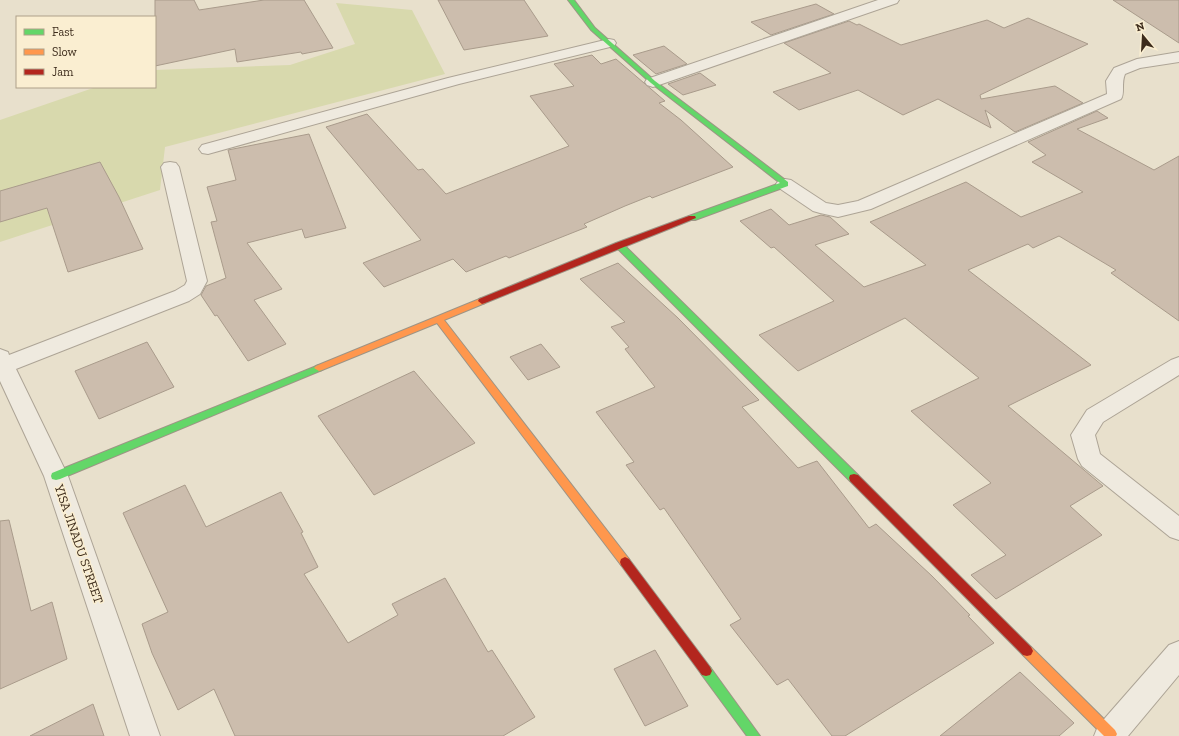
<svg xmlns="http://www.w3.org/2000/svg" width="1179" height="736" viewBox="0 0 1179 736" font-family="'Zilla Slab',serif">
<style>
.green{fill:#d8d9ad}
.building{fill:#ccbdad;stroke:#a99b8b}
.lines{fill:none;stroke-linecap:round;stroke-linejoin:round}
.street-casing{stroke:#ada496;stroke-width:2}
.fast-casing{stroke:#9d9485;stroke-width:2}
.slow-casing{stroke:#9d9485;stroke-width:2}
.jam-casing{stroke:#9d9485;stroke-width:2}
.street{fill:#efeadf;fill-rule:evenodd}
.fast{fill:#63d668;fill-rule:evenodd}
.slow{fill:#ff974d;fill-rule:evenodd}
.jam{fill:#b3261e;fill-rule:evenodd}
.labels{text-anchor:middle;dominant-baseline:central;stroke-width:3;stroke-linejoin:round;paint-order:stroke}
.street-label{font-size:13px;fill:#3d2c1c;stroke:#faeed1}
</style>
<rect width="100%" height="100%" fill="#e8e0cc"/>
<path class="green" d="M336,3L412,10L445,74L165,147L160,190L0,242V120L96,87H155V70L290,65L355,44Z"/>
<path class="building" d="M155,0H194L199,10L264,0H304L333,48L302,54L301,52L237,62L235,49L155,66Z
M438,0H524L548,36L464,50Z
M1113,0H1179V43Z
M816,4L834,14L771,35L751,22Z
M1028,18L1088,44L980,95L981,99L1055,86L1083,103L1015,132L985,110L991,128L938,99L903,115L858,90L799,110L773,92L831,73L784,43L849,21L857,25L859,24L901,45L987,20L1004,28Z
M664,46L687,64L656,74L633,55Z
M592,55L601,64L616,59L665,101L659,103L681,120L733,167L652,198L650,196L625,206L584,224L587,227L509,258L506,256L466,272L453,259L384,287L363,263L421,240L326,127L367,114L418,170L423,169L446,194L569,146L530,96L574,86L554,64Z
M700,73L716,85L683,95L668,84Z
M1097,111L1108,118L1077,129L1154,170L1179,156V321L1111,273L1116,270L1059,236L1033,248L1028,244L968,270L1091,365L1008,406L1103,486L1070,506L1102,535L996,599L971,575L1006,555L953,505L991,483L911,411L979,378L905,318L798,371L759,335L834,301L774,247L771,248L740,221L771,209L789,225L821,215L830,217L849,234L815,245L864,287L926,265L870,222L966,182L1021,217L1083,192L1032,162L1046,155L1028,142Z
M309,134L346,228L305,238L302,229L247,243L282,289L254,300L286,344L248,361L217,315L215,316L201,295L206,286L226,278L211,222L217,221L207,187L236,180L228,150Z
M100,162L119,197L143,249L68,272L47,208L0,222V191Z
M618,263L678,318L759,400L742,407L798,468L817,461L869,528L876,524L932,576L970,615L968,616L994,643L845,736H832L788,679L777,685L730,625L741,619L664,508L660,510L626,465L634,462L596,412L655,387L625,349L629,347L611,327L625,322L580,279Z
M147,342L174,387L99,419L75,371Z
M541,344L560,367L528,380L510,357Z
M414,371L475,443L374,495L318,416Z
M185,485L206,527L281,492L303,532L301,533L318,567L304,574L348,643L398,615L392,604L445,578L488,652L492,650L535,717L503,736H235L214,689L178,710L152,653L142,624L168,612L123,513Z
M9,520L31,611L52,602L67,659L0,689V521Z
M655,650L688,706L645,726L614,669Z
M1020,672L1074,723L1059,736H940Z
M93,704L104,736H30Z"/>
<g class="lines">
<g class="street-casing">
<path id="street" d="M878,0H899L897,3L659,85L653,87L647,85L645,82L647,79Z
M609,39L614,40L616,43L614,46L459,84L208,154L202,153L199,149L202,145L448,78Z
M1179,52V62L1140,68L1125,74C1121,83 1125,93 1121,99L871,209L838,217L820,213L813,211L779,188L776,184L779,180L785,179L791,180L826,203L838,205L858,201L1107,94L1106,81L1114,68L1137,59Z
M170,162L176,163L179,167L207,281L200,294L189,301L16,369L68,476L160,736H130L44,476L0,381V349L8,352L9,355L175,291L185,285L187,281L161,167L164,163Z
M1179,357V375L1103,422L1095,435L1100,454L1179,516V540L1170,537L1082,466L1078,459L1071,435L1087,410L1171,360Z
M1179,641V675L1128,736H1094L1098,726L1169,645Z"/>
</g>
<g class="fast-casing">
<path id="fast" d="M568,0H574L595,28L655,81L788,182V186L695,220H689V216L780,183L651,83L591,30Z
M616,243H622L858,475L859,478L858,481L854,482L850,481L616,247L615,245Z
M319,365L322,366L324,368L322,370L60,479L56,480L52,479L51,476L52,473Z
M706,666L710,667L760,736H747L702,675L700,671L702,667Z"/>
</g>
<g class="slow-casing">
<path id="slow" d="M482,298L486,301L485,303L444,320L629,559L630,562L629,565L625,567L621,565L437,323L322,370L319,371L314,368L316,366Z
M1027,646L1031,647L1115,730L1117,734L1116,736H1104L1023,655L1021,651L1023,647Z"/>
</g>
<g class="jam-casing">
<path id="jam" d="M689,216H695L696,218L485,303L482,304L478,301L479,299L616,243Z
M854,474L858,475L1031,647L1033,651L1031,655L1027,656L1023,655L850,481L849,478L850,475Z
M625,557L629,559L710,667L712,671L710,675L706,676L702,675L621,565L620,562L621,559Z"/>
</g>
<use href="#street" class="street"/>
<use href="#fast" class="fast"/>
<use href="#slow" class="slow"/>
<use href="#jam" class="jam"/>
</g>
<g class="labels">
<g class="street-label">
<text transform="translate(79 544) rotate(71)">YISA JINADU STREET</text>
</g>
</g>
<rect x="16" y="16" width="140" height="72" fill="#faeed1" stroke="#aea089"/>
<rect x="24" y="29" width="20" height="6" fill="#63d668" stroke="#aea089"/>
<text x="52" y="36" font-size="12" fill="#3d2c1c">Fast</text>
<rect x="24" y="49" width="20" height="6" fill="#ff974d" stroke="#aea089"/>
<text x="52" y="56" font-size="12" fill="#3d2c1c">Slow</text>
<rect x="24" y="69" width="20" height="6" fill="#b3261e" stroke="#aea089"/>
<text x="52" y="76" font-size="12" fill="#3d2c1c">Jam</text>
<g transform="translate(1143 36) rotate(342)" stroke="#faeed1" stroke-width="3" paint-order="stroke">
<path d="M0-3L7 15L0 10L-7 15Z" fill="#3d2c1c"/>
<text y="-6" font-size="11" font-weight="bold" text-anchor="middle" fill="#3d2c1c">N</text>
</g>
</svg>
